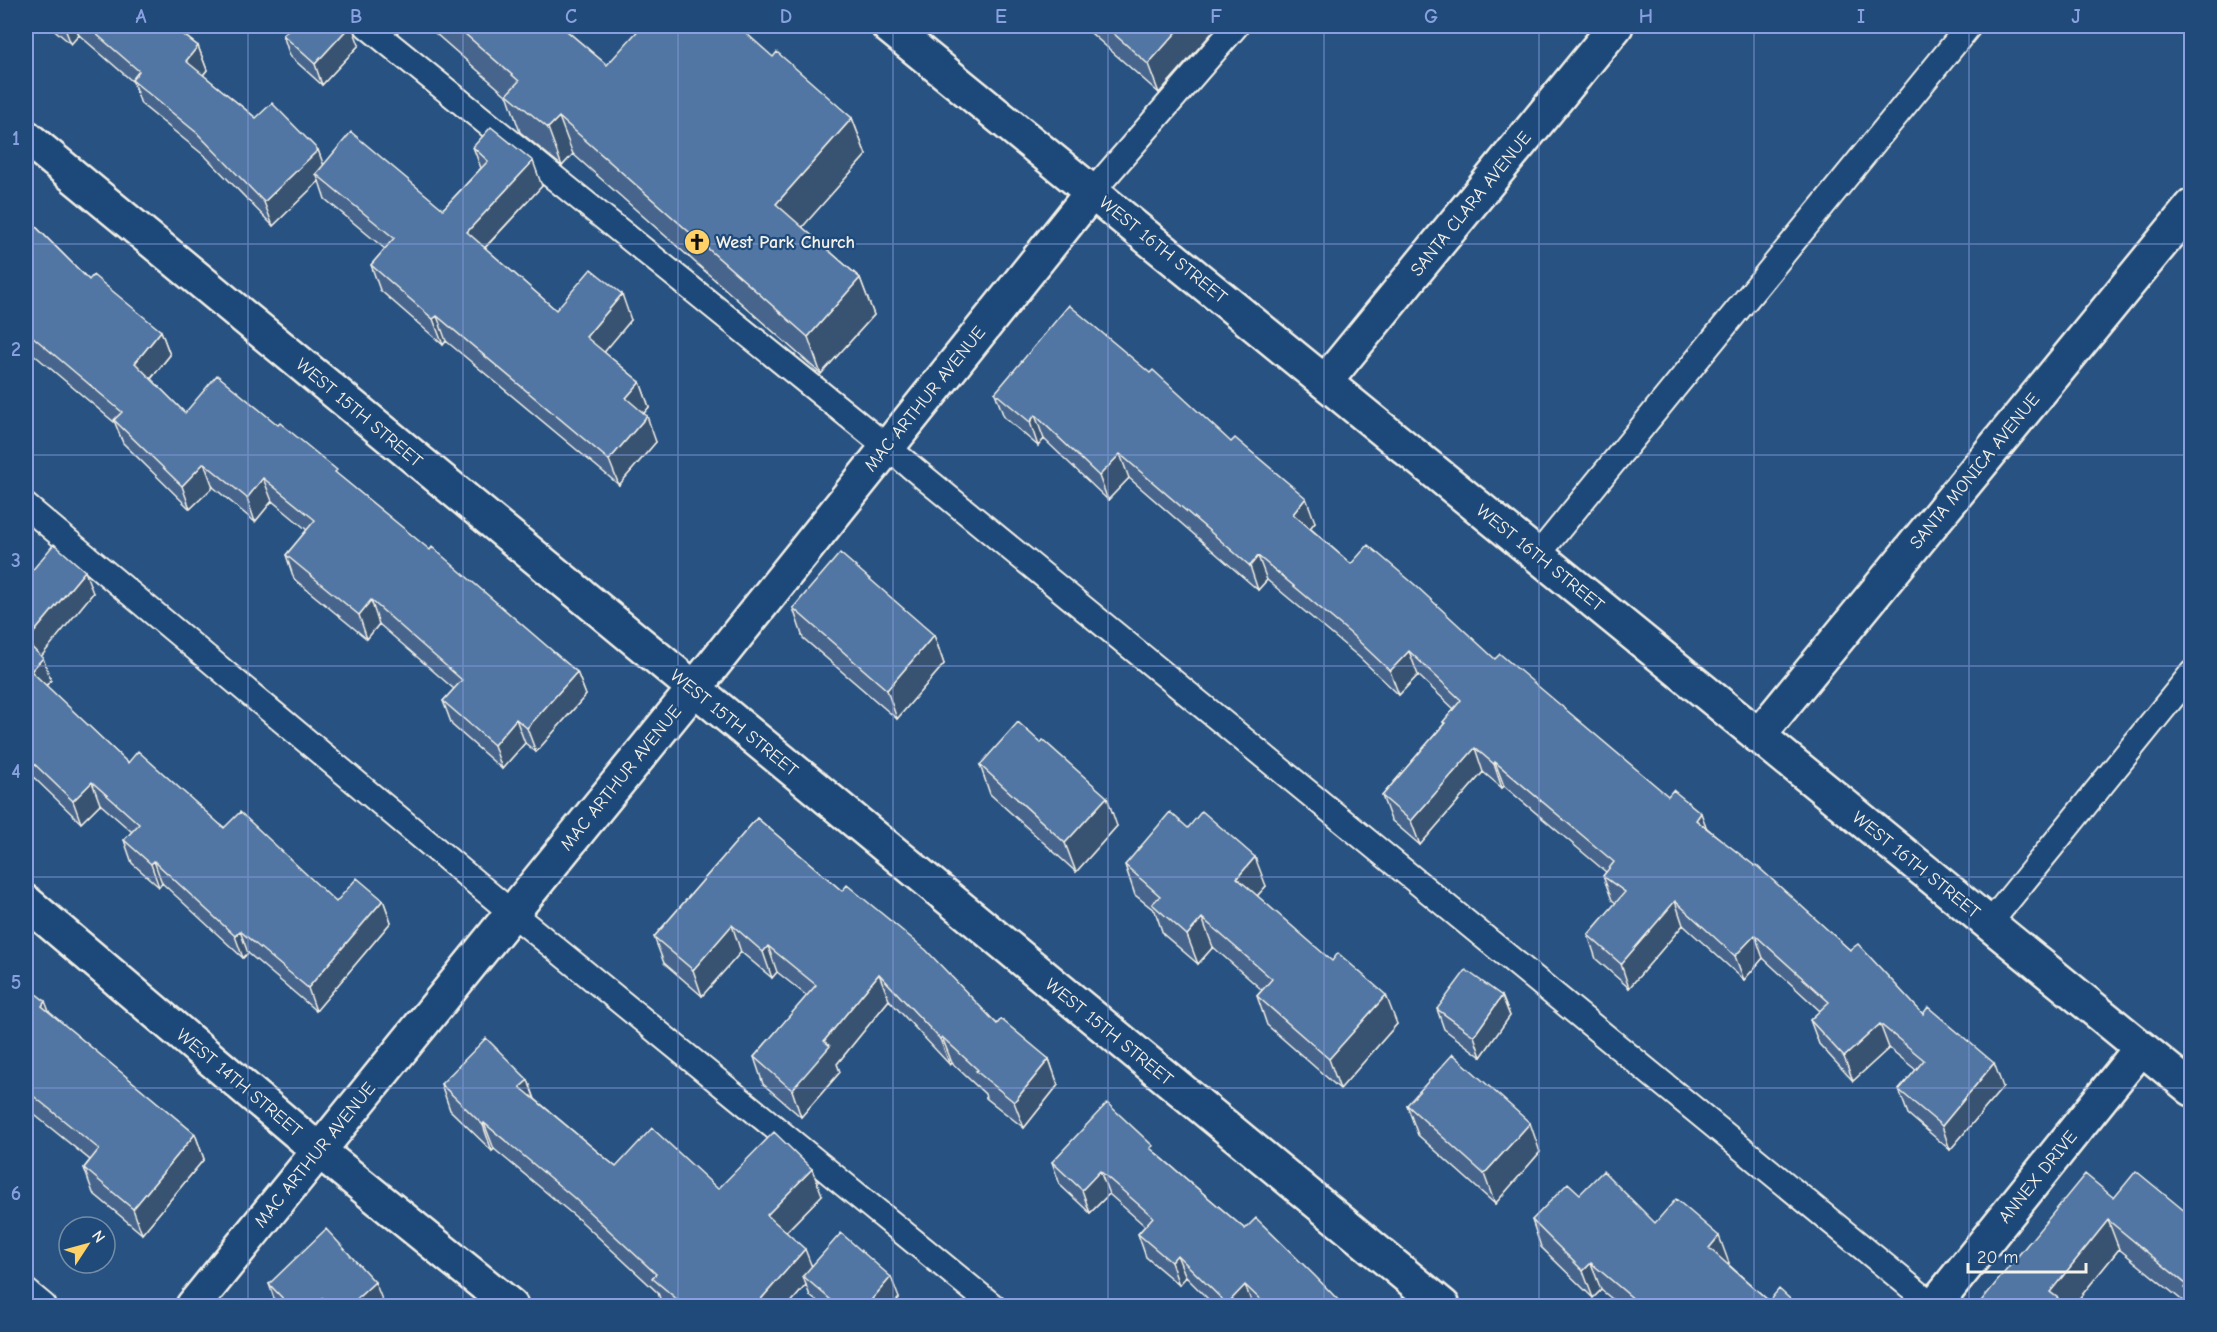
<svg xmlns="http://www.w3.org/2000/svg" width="2217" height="1332" viewBox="0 0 2217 1332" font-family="'Comic Neue',sans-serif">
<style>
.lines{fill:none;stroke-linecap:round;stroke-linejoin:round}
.lane-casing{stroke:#f4f1e8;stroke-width:28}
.street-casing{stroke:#f4f1e8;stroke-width:38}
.secondary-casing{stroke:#f4f1e8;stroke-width:38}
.lane{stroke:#1f4a7a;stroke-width:24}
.street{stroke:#1f4a7a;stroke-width:33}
.secondary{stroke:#1f4a7a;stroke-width:33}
.wall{fill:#46658c;stroke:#f4f1e8;stroke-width:1.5}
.shaded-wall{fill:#395372;stroke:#f4f1e8;stroke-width:1.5}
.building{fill:#5176a3;stroke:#f4f1e8;stroke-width:1.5}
.grid{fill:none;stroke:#88a0e0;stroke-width:1.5;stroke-opacity:0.55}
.labels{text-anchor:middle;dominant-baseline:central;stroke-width:4.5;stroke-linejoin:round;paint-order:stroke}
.street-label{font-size:18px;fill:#f4f1e8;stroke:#1f4a7a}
.poi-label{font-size:18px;font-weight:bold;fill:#f4f1e8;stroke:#1f4a7a;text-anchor:start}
.neatline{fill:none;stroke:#88a0e0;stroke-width:2}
.grid-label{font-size:20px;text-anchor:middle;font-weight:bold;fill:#88a0e0}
</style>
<rect width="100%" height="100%" fill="#285282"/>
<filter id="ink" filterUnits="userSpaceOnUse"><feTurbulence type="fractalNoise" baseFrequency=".0167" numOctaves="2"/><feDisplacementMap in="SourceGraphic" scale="12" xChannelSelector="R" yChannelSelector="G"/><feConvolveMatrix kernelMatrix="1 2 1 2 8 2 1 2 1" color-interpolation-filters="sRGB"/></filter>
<g filter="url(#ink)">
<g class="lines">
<g class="lane-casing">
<path id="lane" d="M367,26L887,447L1934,1306
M1092,192L1236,26
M26,506L512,913L993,1306
M1537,556L1969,26
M1989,924L2192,673
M26,1291L44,1306"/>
</g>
<g class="street-casing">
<path id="street" d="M26,137L1443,1306
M1325,382L1616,26
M1758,736L2192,206
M26,902L318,1150L511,1306
M193,1306L693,690L1092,192
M1934,1306L2141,1048"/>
</g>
<g class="secondary-casing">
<path id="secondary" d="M888,26L2192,1089"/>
</g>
<use href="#lane" class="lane"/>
<use href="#street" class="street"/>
<use href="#secondary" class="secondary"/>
</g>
<path class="wall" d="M50,26H172L198,46L207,70L203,75L256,118L318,150L323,165L443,209L481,168L473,147L542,186L485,248L556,310L631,320L604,352L640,382L649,407L643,414L656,442L619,485L446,341L443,345L380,290L371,265L385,249L325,199L319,181L273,226L206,157L141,104L133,82L79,35L71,44Z
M427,26H561L607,65L773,57L852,118L866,155L802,227L860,278L874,315L821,374L573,154L562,166L520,132L508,97Z
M1083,26H1218L1159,93Z
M283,35L359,45L322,85L290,56Z
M26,217L89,280L161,331L170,355L151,379L185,413L339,476L577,672L586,695L536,752L525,743L502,769L452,725L443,701L454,689L379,624L367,639L294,579L286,555L307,530L272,501L255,522L213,487L190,509L123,443L115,423L26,348Z
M995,393L1315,522L1310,528L1351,564L1495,659L1707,828L1850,950L1923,1014L2003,1087L1950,1150L1908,1114L1899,1090L1916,1070L1889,1048L1853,1081L1819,1044L1810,1020L1820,1011L1763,958L1744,980L1683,925L1629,988L1596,959L1588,935L1616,903L1612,900L1603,876L1606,872L1504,786L1502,788L1483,772L1420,845L1391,820L1382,796L1444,724L1443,722L1454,709L1418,675L1399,695L1359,657L1267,580L1258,590L1129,478L1108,500L1044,439L1038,446L1004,417Z
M26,578L93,593L41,656L51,680L46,686L128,763L336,902L383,900L391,922L316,1011L248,953L243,958L162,883L159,887L132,863L124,840L132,832L100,804L81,823L26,770Z
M793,608L934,635L944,664L897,719L803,638Z
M980,765L1117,826L1076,872L990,794Z
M757,818L997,1024L1049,1059L1058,1085L1024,1128L986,1098L985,1094L952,1063L950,1065L889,1000L837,1064L840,1072L801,1117L763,1084L754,1057L807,996L777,972L772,978L741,952L702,996L664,963L654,937Z
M1188,828L1266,886L1257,896L1397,1024L1340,1089L1267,1025L1257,996L1262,990L1213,947L1198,964L1163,934L1155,911L1135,895L1125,865Z
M26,986L49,1013L195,1134L204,1159L142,1234L93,1193L84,1168L90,1160L26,1108Z
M1502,996L1510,1016L1481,1057L1444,1029L1437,1009Z
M528,1080L535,1099L616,1167L718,1189L822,1195L786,1232L812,1266L899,1298L891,1306H823L810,1296L806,1285L788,1306H665L662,1304L658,1293L583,1223L494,1149L492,1151L450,1110L441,1084Z
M1407,1105L1540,1152L1495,1204L1418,1135Z
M1156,1153L1245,1229L1344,1306H1215L1186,1277L1179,1285L1146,1257L1138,1234L1145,1226L1109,1194L1090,1213L1060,1185L1052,1162Z
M1580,1194L1655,1223L1729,1263L1728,1264L1769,1301L1798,1306H1621L1601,1290L1593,1298L1541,1247L1532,1220Z
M2114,1198L2192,1217V1306H2189L2119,1249L2073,1306H1977Z
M269,1284L383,1302L378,1306H279L276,1304Z"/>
<path class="shaded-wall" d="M64,26H75L79,35L71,44Z
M350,26H352L359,45L322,85L315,64Z
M1182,26H1218L1159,93L1148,64Z
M198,46L207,70L195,85L186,61Z
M559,117L573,154L562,166L548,128Z
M852,118L866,155L790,241L776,204Z
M318,150L327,174H316L319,181L273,226L264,202Z
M533,161L542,186L476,257L467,232Z
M860,278L874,315L821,374L808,337Z
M622,294L631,320L596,362L586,337Z
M437,316L446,341L443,345L433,319Z
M161,331L170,355L144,387L135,363Z
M640,382L649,407L635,424L626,398Z
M1035,415L1044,439L1038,446L1030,422Z
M647,416L656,442L619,485L609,460Z
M1120,454L1129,478L1108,500L1099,476Z
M204,463L213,487L190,509L182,486Z
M263,478L272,501L255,522L247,498Z
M1306,498L1315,522L1302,538L1293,514Z
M1258,556L1267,580L1258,590L1250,566Z
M85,571L93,593L35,664L26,642Z
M371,600L379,624L367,639L359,615Z
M934,635L944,664L897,719L887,690Z
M1409,651L1418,675L1399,695L1390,671Z
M43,658L51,680L39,693L31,671Z
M577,672L586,695L536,752L527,728Z
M516,719L525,743L502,769L494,745Z
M1475,748L1483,772L1420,845L1411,821Z
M1495,762L1504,786L1502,788L1494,764Z
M92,782L100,804L81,823L73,801Z
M1107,797L1117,826L1076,872L1065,843Z
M1701,813L1710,837L1696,820Z
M1255,857L1266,886L1247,907L1237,878Z
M154,861L162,883L159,887L151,864Z
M383,900L391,922L316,1011L308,988Z
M1675,901L1683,925L1629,988L1621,964Z
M1202,918L1213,947L1198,964L1187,935Z
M732,925L741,952L702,996L693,970Z
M240,931L248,953L243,958L235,936Z
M1755,935L1763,958L1744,980L1735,956Z
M768,946L777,972L772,978L763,952Z
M879,974L889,1000L837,1064L840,1072L801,1117L792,1090L824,1041Z
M1386,995L1397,1024L1340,1089L1329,1059Z
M1502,996L1510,1016L1481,1057L1474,1036Z
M45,1001L55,1027L42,1006Z
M1880,1024L1889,1048L1853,1081L1844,1057Z
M942,1037L952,1063L950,1065L940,1039Z
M1049,1059L1058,1085L1024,1128L1014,1102Z
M1994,1063L2003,1087L1950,1150L1942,1126Z
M528,1080L537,1106L520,1087Z
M484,1123L494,1149L492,1151L483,1125Z
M1530,1123L1540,1152L1495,1204L1484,1174Z
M195,1134L204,1159L142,1234L133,1209Z
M812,1169L822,1195L776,1242L767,1215Z
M1100,1171L1109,1194L1090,1213L1082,1190Z
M2108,1220L2119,1249L2073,1306H2052L2050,1292Z
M1719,1236L1729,1263L1719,1274L1709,1248Z
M805,1249L815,1275L803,1276L806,1285L788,1306H755Z
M1177,1255L1186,1277L1179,1285L1171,1262Z
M1591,1263L1601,1290L1593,1298L1583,1271Z
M891,1277L899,1298L891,1306H866Z
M375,1282L383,1302L378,1306H349Z
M1245,1285L1253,1306H1228L1227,1304Z
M323,1298L326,1306H313Z"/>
<path class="building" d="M87,26H172L198,46L186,61L256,118L272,103L318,150L264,202L197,133L132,80L139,71Z
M292,26H350L315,64L283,35Z
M456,26H561L607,65L642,26H738L773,57L777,52L852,118L776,204L860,278L808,337L559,117L548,128L507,94L519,81Z
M1105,26H1182L1148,64Z
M491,127L533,161L467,232L556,310L591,269L622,294L586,337L640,382L626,398L647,416L609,460L437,316L433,319L371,265L394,238L316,174L351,132L443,209L488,161L473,147Z
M26,217L89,280L93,275L161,331L135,363L185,413L217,375L278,425L280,423L337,470L335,472L430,550L432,547L577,672L527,728L516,719L494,745L443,701L462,680L371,600L359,615L286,555L315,520L263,478L247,498L204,463L182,486L114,420L122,412L26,331Z
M1069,305L1150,373L1153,370L1231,442L1235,438L1306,498L1293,514L1351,564L1368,545L1414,584L1495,659L1500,654L1668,796L1673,790L1701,813L1696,820L1755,866L1756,865L1850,950L1858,944L1923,1014L1928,1007L1994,1063L1942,1126L1899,1090L1924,1060L1880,1024L1844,1057L1810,1020L1829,1002L1755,935L1735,956L1675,901L1621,964L1588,935L1625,892L1603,876L1614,862L1495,762L1494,764L1475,748L1411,821L1382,796L1445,723L1443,722L1461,700L1409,651L1390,671L1350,633L1258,556L1250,566L1120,454L1099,476L1035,415L1030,422L995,393Z
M54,544L85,571L26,642L43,658L31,671L128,763L138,751L224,828L240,812L336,902L357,878L383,900L308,988L240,931L235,936L154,861L151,864L124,840L139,824L92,782L73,801L26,756V578Z
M840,553L934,635L887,690L793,608Z
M1018,722L1041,743L1043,740L1107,797L1065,843L980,765Z
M1202,811L1255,857L1237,878L1332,961L1338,953L1386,995L1329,1059L1257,996L1272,979L1202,918L1187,935L1152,904L1160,896L1125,865L1170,812L1188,828Z
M757,818L842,891L847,885L926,950L997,1024L1001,1019L1049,1059L1014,1102L976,1071L978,1070L942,1037L940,1039L879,974L824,1041L830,1046L792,1090L754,1057L816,985L768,946L763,952L732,925L693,970L654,937Z
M1466,970L1502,996L1474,1036L1437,1009Z
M26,986L45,1001L42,1006L195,1134L133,1209L84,1168L99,1149L26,1090Z
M486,1038L528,1080L520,1087L616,1167L652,1128L718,1189L774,1132L812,1169L767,1215L805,1249L755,1306H685L652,1278L656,1274L573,1197L484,1123L483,1125L441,1084Z
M1453,1054L1530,1123L1484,1174L1407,1105Z
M1107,1103L1153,1146L1150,1148L1245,1229L1256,1218L1315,1276L1344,1306H1267L1245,1285L1227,1304L1177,1255L1171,1262L1138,1234L1153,1217L1100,1171L1082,1190L1052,1162Z
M1603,1171L1655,1223L1676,1199L1719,1236L1709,1248L1769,1301L1779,1289L1798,1306H1642L1591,1263L1583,1271L1532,1220L1568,1183L1580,1194Z
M2136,1171L2192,1217V1294L2185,1288L2187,1285L2108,1220L2050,1292L2058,1298L2052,1306H1977L2085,1174L2114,1198Z
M326,1229L375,1282L349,1306H331L323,1298L313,1306H290L269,1284Z
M841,1233L891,1277L866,1306H838L803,1276Z"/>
</g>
<path class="grid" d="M248,26V1306M463,26V1306M678,26V1306M893,26V1306M1108,26V1306M1324,26V1306M1539,26V1306M1754,26V1306M1969,26V1306M26,244H2192M26,455H2192M26,666H2192M26,877H2192M26,1088H2192"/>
<defs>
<g id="church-disc" transform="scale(1.35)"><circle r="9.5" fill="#ffd166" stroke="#1f4a7a"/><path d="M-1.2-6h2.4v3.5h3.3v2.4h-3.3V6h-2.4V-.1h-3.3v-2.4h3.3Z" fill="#111"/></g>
</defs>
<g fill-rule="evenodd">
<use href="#church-disc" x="697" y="242"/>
</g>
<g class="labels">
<g class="street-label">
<text transform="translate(1471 204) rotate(-51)">SANTA CLARA AVENUE</text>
<text transform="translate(1163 250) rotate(39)">WEST 16TH STREET</text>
<text transform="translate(925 399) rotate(-51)">MAC ARTHUR AVENUE</text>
<text transform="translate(359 413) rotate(40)">WEST 15TH STREET</text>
<text transform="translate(1975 471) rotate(-51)">SANTA MONICA AVENUE</text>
<text transform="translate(1540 558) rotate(39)">WEST 16TH STREET</text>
<text transform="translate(734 723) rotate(39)">WEST 15TH STREET</text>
<text transform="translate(621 778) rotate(-51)">MAC ARTHUR AVENUE</text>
<text transform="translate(1916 865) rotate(39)">WEST 16TH STREET</text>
<text transform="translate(1109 1032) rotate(39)">WEST 15TH STREET</text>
<text transform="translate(239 1083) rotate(40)">WEST 14TH STREET</text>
<text transform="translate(315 1155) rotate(-51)">MAC ARTHUR AVENUE</text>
<text transform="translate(2038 1177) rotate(-51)">ANNEX DRIVE</text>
</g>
<g class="poi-label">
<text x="716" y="242">West Park Church</text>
</g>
</g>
<rect width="2217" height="1332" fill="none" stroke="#1f4a7a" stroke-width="66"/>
<g transform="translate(87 1245) rotate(54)"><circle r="28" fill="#1f4a7a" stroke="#748da6" stroke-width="1.5"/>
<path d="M0-4.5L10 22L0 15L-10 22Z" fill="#ffd166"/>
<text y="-9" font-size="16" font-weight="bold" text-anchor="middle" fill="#f4f1e8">N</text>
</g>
<path d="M1968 1263v9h118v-9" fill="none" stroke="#f4f1e8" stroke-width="3"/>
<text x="1977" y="1263" font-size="18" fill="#f4f1e8" stroke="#1f4a7a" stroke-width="4.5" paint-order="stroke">20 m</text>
<rect x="33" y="33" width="2151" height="1266" class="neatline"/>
<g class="grid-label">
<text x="141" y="23">A</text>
<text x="356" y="23">B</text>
<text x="571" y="23">C</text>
<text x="786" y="23">D</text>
<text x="1001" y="23">E</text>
<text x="1216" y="23">F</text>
<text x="1431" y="23">G</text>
<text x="1646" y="23">H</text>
<text x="1861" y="23">I</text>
<text x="2076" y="23">J</text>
<text x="16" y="145">1</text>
<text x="16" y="356">2</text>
<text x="16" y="567">3</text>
<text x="16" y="778">4</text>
<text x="16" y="989">5</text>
<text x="16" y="1200">6</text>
</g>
</svg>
